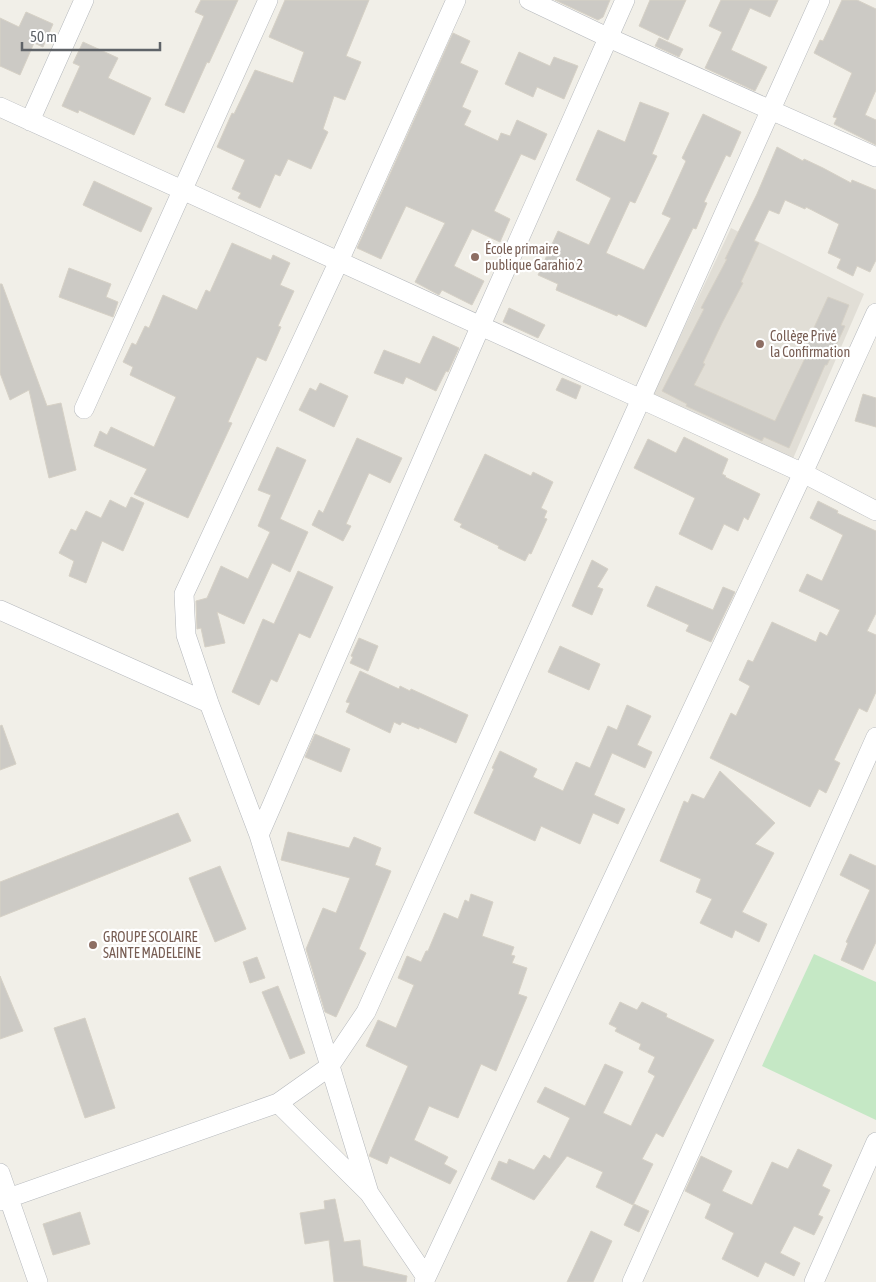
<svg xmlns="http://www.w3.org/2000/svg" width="876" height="1282" viewBox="0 0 876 1282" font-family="'Asap Condensed',sans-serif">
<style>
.education{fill:#e1ded6}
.green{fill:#c5e8c5}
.building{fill:#cccac5;stroke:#d6d1c6}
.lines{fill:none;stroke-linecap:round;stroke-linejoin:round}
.minor-casing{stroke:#b5b8bc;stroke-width:20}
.minor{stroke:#fff;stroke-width:19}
.education-dot{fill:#8d6e63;stroke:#fff;stroke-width:2}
.labels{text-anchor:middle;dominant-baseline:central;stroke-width:4.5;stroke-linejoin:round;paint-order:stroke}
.education-label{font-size:14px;fill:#785e54;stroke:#fff;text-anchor:start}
</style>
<rect width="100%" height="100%" fill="#f1efe8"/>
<path class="education" d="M731,228L864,294L792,461L653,394Z"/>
<path class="green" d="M814,954L876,982V1120L762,1066Z"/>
<path class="building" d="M201,0H238L209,63L207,62L184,113L165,105L204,16L195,12Z
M285,0H369L346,56L361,62L345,100L334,96L323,129L328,132L311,169L288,159L280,176L275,174L260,208L238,198L241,193L232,189L245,160L217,147L232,113L234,114L255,70L293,83L304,52L269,37Z
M555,0H610L603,17L598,20Z
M650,0H686L668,40L639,26Z
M721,0H778L770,17L750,8L731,50L767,67L755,91L705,68L722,32L709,26Z
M842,0H857L876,9V90L865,115L876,120V145L834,124L837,118L833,117L852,73L814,53L820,40L823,41Z
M26,12L53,24L43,47L34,43L20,75L0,66V18L19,27Z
M453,33L470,41L460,63L478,71L462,107L471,111L464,125L498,141L501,133L510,136L517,120L547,134L535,160L521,154L494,211L510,219L500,242L472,229L454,266L484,281L472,305L442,290L439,295L415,282L445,223L406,206L381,259L357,248Z
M659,38L683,49L679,57L655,46Z
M83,42L118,58L108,78L151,98L134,135L79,110L78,113L62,106L80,66L73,63Z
M519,52L550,66L554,57L578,66L564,99L537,87L533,97L505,84Z
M640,102L669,113L652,154L657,156L635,203L630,201L606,253L644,270L671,218L662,214L686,161L682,158L703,114L741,132L730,157L726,155L704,202L707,203L696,229L693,228L646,327L618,314L617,316L556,290L558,284L538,275L558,231L589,245L611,198L576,180L598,130L625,142Z
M777,147L803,161L804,159L823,168L851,183L852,180L876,190V260L870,272L857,266L853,276L837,268L841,259L828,253L839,224L806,207L805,209L785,200L779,214L769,210L754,241L759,243L741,282L743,283L722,323L703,363L705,364L694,385L775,421L806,356L802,354L828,297L849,305L841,325L845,326L827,365H825L789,448L764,437L762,441L686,406L687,404L662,391L704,309L701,308L727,259H725L757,194Z
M94,181L152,208L141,232L83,205Z
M232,243L271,260L273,255L290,263L280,285L294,291L278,326L281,327L266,361L257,357L228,422L232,423L188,518L134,494L147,469L94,446L100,431L107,435L111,427L154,447L176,397L130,375L133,367L123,362L132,343L136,345L145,326L149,328L163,295L197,310L206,290L210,292Z
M69,268L111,284L106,297L118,302L113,317L59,297Z
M0,284H2L47,406L61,403L76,470L49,478L29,390L10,400L0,373Z
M509,308L545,325L538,338L503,322Z
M433,336L459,348L448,372L446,371L436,391L406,377L403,384L374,373L384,350L420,364Z
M562,378L581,386L576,399L556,390Z
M320,383L348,396L334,427L299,410L310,388L316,391Z
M863,394L876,398V427L855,421Z
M684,437L728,459L722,474L726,476L725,477L760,494L748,520L744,517L738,531L724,524L712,550L679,534L695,498L634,468L648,439L676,453Z
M357,438L402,458L390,483L369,473L346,524L351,526L343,541L312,525L319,510L323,513Z
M277,447L306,460L280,519L308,532L290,572L272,563L244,624L217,612L225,643L205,647L201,628L197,629L196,601L207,598L221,566L248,579L270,532L258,526L271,495L258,490Z
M485,454L531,476L533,472L553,482L541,508L547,511L544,518L547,519L531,554L529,553L525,561L498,548L499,546L460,527L462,524L454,520Z
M131,497L144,503L123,551L102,541L86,583L69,576L74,561L59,553L71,529L76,531L86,511L101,518L110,500L126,508Z
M818,501L838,511L837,513L876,531V613L867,631L876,635V692L867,712L859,708L834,760L840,763L826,793L819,789L810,807L710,758L731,713L736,716L750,686L739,680L748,660L753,662L772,622L816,642L820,632L827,636L840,610L799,591L807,574L822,581L843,535L810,518Z
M592,560L608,569L597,587L603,589L592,615L572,606Z
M298,571L333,587L310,638L299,633L277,682L271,679L259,705L232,692L263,619L274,624Z
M656,586L713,610L723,587L735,592L711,642L686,631L689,625L647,606Z
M359,638L378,646L368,671L350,663L353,657L351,656Z
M560,646L600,664L589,690L548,672Z
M360,671L399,689L400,686L410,691L411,689L468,715L456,743L419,727V729L402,722L400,725L394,722L390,733L346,712L350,703L346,702Z
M627,705L651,716L637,745L652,752L645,768L612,753L594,795L625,809L618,824L593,813L580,844L541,826L535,841L474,813L494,769L492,768L500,751L537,769L533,777L563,791L576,762L590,768L608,726L617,730Z
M2,725L16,764L0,770V726Z
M315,734L350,749L341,772L305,757Z
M720,771L775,823L755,844L774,853L742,912L767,924L759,942L735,930L732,938L700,923L712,899L696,892L701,879L660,861L684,801L688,803L692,794L704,799Z
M178,813L191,841L0,917V882Z
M288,832L349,848L354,837L381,848L375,865L391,871L359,949L366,953L336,1017L325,1012L306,949L323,908L336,913L350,878L281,860Z
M850,854L876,866V942L863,970L841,960L848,943L846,942L870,890L840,875Z
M220,866L246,929L215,942L189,878Z
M471,894L493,902L482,936L514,947L511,955L515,956L512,963L527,968L518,994L527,997L496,1071L481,1064L458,1118L429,1106L414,1140L448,1157L444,1164L457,1171L450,1184L390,1156L387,1164L369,1156L408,1066L366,1046L378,1020L396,1028L414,985L398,978L407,956L421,962L426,951H428L444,913L458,919L465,900L469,902Z
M257,957L265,978L250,983L243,962Z
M0,976L23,1031L0,1039Z
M278,986L305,1053L290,1059L262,992Z
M620,1002L637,1010L642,1002L667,1014L666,1017L714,1040L663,1137L656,1133L642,1159L653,1164L633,1205L596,1187L603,1172L567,1156L534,1200L491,1179L499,1161L507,1164L509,1159L534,1170L544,1155L550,1159L570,1118L537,1102L545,1087L585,1106L605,1064L623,1072L603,1113L631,1126L655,1076L648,1072L655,1057L639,1049L641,1044L615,1031L617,1028L609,1024Z
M85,1018L115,1108L85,1118L54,1028Z
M798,1149L832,1165L822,1186L830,1190L818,1215L823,1217L814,1235L794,1226L780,1253L800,1263L794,1276L765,1262L758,1277L722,1259L734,1233L705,1218L711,1204L685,1191L701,1156L732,1171L722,1191L752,1205L772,1162L788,1169Z
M335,1199L344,1242L360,1240L363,1266L407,1276L406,1282H334L329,1240L305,1244L300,1213L325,1209L324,1201Z
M634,1204L649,1211L639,1232L624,1225Z
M80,1212L90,1244L53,1255L43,1224Z
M591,1231L612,1241L593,1282H567Z"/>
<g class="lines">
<g class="minor-casing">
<path id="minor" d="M529,0L607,37L876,157
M0,107L641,399L803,473L876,511
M30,121L84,0
M84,409L268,0
M0,610L209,703
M259,835L481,325L625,0
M278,1103L369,1193L426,1277
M0,1173L38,1282
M369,1193L259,835L209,703L186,635L184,594L339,261L456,0
M0,1201L278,1103L329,1067L366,1012L820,0
M424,1282L803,473L876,313
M632,1282L876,737
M814,1282L876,1142"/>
</g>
<use href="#minor" class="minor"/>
</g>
<g class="education-dot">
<circle cx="475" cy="257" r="5"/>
<circle cx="760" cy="344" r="5"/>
<circle cx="93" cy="945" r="5"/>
</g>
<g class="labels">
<g class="education-label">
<text x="485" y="249">École primaire<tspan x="485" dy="16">publique Garahio 2</tspan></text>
<text x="770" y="336">Collège Privé<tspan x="770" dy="16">la Confirmation</tspan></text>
<text x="103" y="937">GROUPE SCOLAIRE<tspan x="103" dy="16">SAINTE MADELEINE</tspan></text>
</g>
</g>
<path d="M22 42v8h138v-8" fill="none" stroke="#5f6368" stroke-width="2.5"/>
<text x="30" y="42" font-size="15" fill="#5f6368" stroke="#ffffff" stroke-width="4" paint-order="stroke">50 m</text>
</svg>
